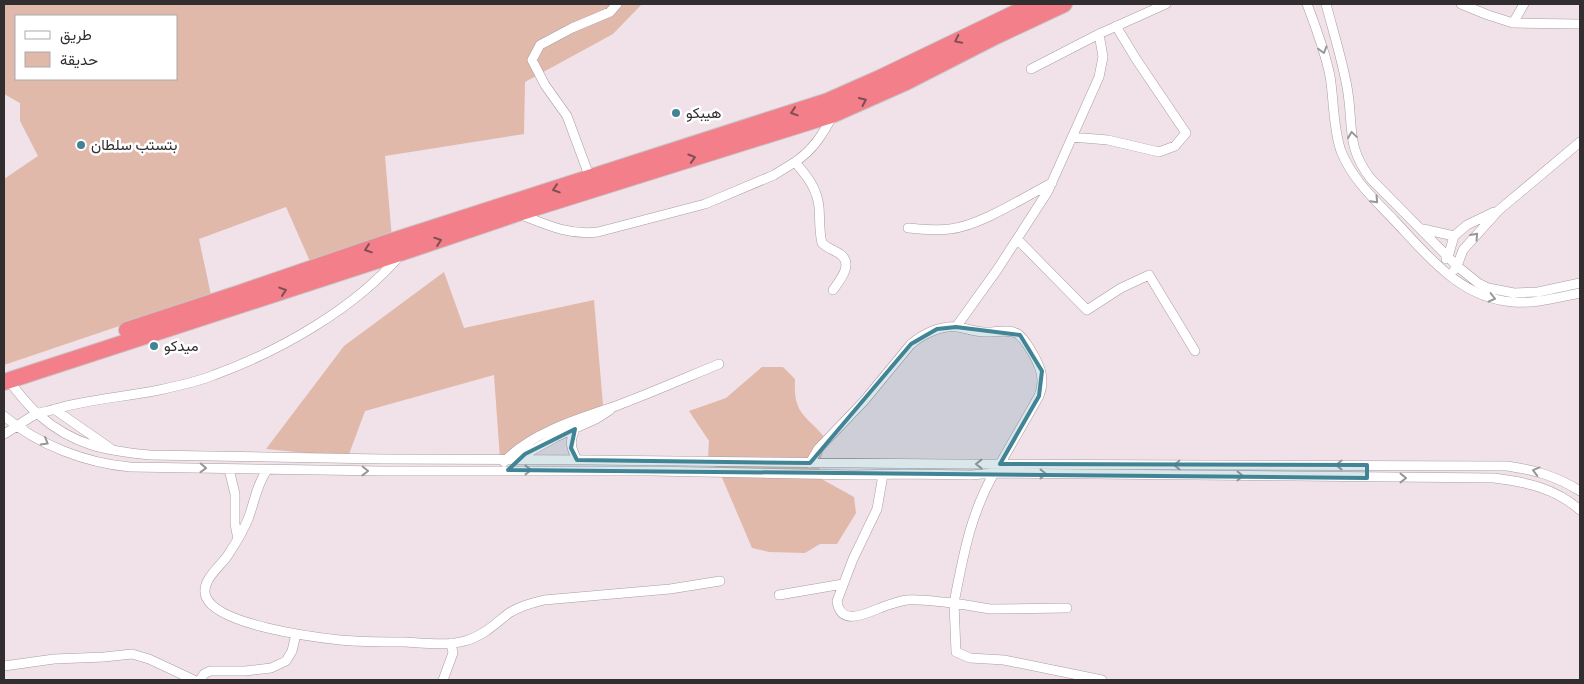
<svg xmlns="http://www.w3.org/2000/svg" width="1584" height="684" viewBox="0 0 1584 684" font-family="Raleway,Vazirmatn,sans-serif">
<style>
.green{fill:#e0b9aa;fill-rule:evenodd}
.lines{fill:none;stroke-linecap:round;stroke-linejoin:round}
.street-casing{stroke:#a99ca2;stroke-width:10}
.highway-casing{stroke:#c6c4c5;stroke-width:18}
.street{stroke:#fff;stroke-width:9}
.highway{stroke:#f27f8a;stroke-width:16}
.oneway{stroke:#7f4e53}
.oneway2{stroke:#989697}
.marked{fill:#418495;fill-opacity:0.2;stroke:#418495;stroke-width:4;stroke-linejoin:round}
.poi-dot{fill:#418495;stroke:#fff;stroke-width:2}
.labels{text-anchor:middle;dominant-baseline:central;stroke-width:5;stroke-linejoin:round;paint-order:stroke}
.poi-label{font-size:15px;fill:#322d2f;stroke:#fff;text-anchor:start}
</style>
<rect width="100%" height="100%" fill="#f0e2e8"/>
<path class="green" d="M4,4H642L613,34L525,82L524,134L385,156L392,239L312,266L286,207L199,239L211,295L4,365V179L38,156L20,121V103L4,94ZM16,16H176V79H16Z
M444,272L464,328L594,300L603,405L500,459L494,375L365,411L348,457L266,449L344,346Z
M762,367H783L795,379C793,416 806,414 827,440L821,458L818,477L854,497L856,513L837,544H820L805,553L769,552L752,548L720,473L708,457L709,441L689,411L726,398Z"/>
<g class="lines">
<g class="street-casing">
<path id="street" d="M1307,4C1316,28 1325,51 1330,76C1334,100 1333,129 1341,151C1352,179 1374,199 1394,220C1428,256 1460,298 1513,302C1535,304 1559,297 1580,293
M1326,4C1333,31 1342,59 1347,87C1354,124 1345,146 1371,179L1457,266L1478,283L1488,288L1514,293L1538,292L1580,283
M1461,4L1488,15L1513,23L1580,24
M1513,23L1524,4
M1031,69L1099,34L1166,4
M1072,137L1108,140L1159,152L1175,146L1186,133L1136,59L1116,26
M590,178L567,116L545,85L532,60L540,45L572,28L610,12L617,4
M519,214C545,224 569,236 598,232L705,204L774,175L795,162
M908,228C922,229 936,231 950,229C982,225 1022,198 1052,183
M1423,229L1454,236
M1017,239L1087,310L1121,288L1149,275L1195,351
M1446,259L1448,257L1454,236L1467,225L1494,212
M1454,270L1457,266L1463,250L1499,210L1580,142
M833,290C840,280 854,264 840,254C834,250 827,248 822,243C819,232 820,219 819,207C817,188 807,176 795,162C813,150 823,134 833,115
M956,327L997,270L1048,191L1099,77L1103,57L1099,34
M8,380C18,392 27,405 39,415C73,445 106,451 150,455L383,459L590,460L949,464L1507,466C1535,470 1556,476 1580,491
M54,409L110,448
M4,416C38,445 86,463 130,467L382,471H652L855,475L904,474L971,475L994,473L1494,478C1526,482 1555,488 1580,510
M575,429C569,442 571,448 577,460
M4,434C15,428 25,420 36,414C42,412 49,411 55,409C89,399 125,397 159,390C178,386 197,382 214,375C280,351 356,308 401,254
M515,460L556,437L596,419L610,410
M504,462C530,433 580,418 616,406C651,393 685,378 719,364
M810,463L818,449L864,401L911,344C923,334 941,325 957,327C966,328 975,332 984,332C995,333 1008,328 1018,334C1023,338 1027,344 1030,349C1040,365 1046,379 1039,396L1000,464
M229,469L235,494V524L238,539
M267,470C256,486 255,501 248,519C243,532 235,544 228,555C220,567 200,581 206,597C218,625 312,637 340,640C361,642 383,642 404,642C424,643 445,646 465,641C483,636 495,624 509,613C520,606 532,603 544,600L670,589L720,581
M994,473C970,515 963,557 954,603L990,609L1067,608
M883,475L877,509L853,559L837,601C841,630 872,610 888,605C894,603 901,601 907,600C922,599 939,602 954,603L956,652L970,658L1004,660L1102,680
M779,595L843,584
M4,666L54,659L104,657L132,654L149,659L194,680
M200,680L204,674L210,671H245L271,668L286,661L292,651L296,634
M443,680L453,653L451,643"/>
</g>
<g class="highway-casing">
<path id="highway" d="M127,330L240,293L383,244L828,101L880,78L1034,4
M4,382L403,252L518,213L834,114L906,82L996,36L1064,4"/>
</g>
<use href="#street" class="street"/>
<use href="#highway" class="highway"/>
</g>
<defs><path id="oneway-chevron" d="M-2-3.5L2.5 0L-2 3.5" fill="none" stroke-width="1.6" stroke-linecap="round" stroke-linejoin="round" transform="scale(1.25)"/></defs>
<g class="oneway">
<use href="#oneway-chevron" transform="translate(958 40) rotate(154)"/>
<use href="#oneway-chevron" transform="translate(863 101) rotate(-24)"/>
<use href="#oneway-chevron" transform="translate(794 112) rotate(162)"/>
<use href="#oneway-chevron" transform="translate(692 158) rotate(-17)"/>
<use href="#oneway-chevron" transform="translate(556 189) rotate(162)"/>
<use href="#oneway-chevron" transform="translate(438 241) rotate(-19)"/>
<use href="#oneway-chevron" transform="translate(368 249) rotate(161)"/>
<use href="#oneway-chevron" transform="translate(283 291) rotate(-18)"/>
</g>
<g class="oneway2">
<use href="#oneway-chevron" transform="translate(1323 50) rotate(74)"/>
<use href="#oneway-chevron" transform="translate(1352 135) rotate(-98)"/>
<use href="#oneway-chevron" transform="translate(1375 200) rotate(47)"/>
<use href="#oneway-chevron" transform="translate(1475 236) rotate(-48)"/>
<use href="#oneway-chevron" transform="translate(1492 298) rotate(14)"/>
<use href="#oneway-chevron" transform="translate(45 442) rotate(30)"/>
<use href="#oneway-chevron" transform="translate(979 464) rotate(180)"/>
<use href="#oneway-chevron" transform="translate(1177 465) rotate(-180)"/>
<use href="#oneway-chevron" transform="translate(1339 465) rotate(-180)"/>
<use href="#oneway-chevron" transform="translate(203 468) rotate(2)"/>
<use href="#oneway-chevron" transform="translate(528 470)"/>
<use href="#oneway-chevron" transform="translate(365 471) rotate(1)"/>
<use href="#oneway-chevron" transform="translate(1536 471) rotate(-165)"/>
<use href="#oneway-chevron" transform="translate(1043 474) rotate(1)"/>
<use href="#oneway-chevron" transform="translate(1240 476) rotate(1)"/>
<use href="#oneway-chevron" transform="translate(1403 478)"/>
</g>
<path class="marked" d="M956,327L1020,335L1042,371L1039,396L1000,464L1367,465V478L508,470L525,454L575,429L571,448L577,460L810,463L911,344L937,329Z"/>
<g class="poi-dot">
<circle cx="676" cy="113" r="5"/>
<circle cx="81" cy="145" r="5"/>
<circle cx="154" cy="346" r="5"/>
</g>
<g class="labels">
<g class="poi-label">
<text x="686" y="113">هيبكو</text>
<text x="91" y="145">بتستب سلطان</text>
<text x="164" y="346">ميدكو</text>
</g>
</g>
<rect width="1584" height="684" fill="none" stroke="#322d2f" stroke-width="10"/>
<rect x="15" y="15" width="162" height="65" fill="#ffffff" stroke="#adabac"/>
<rect x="25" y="31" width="25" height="8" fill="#ffffff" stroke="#adabac"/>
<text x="60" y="40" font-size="15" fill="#322d2f">طريق</text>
<rect x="25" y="52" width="25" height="15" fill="#e0b9aa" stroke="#adabac"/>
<text x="60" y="65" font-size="15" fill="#322d2f">حديقة</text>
</svg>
